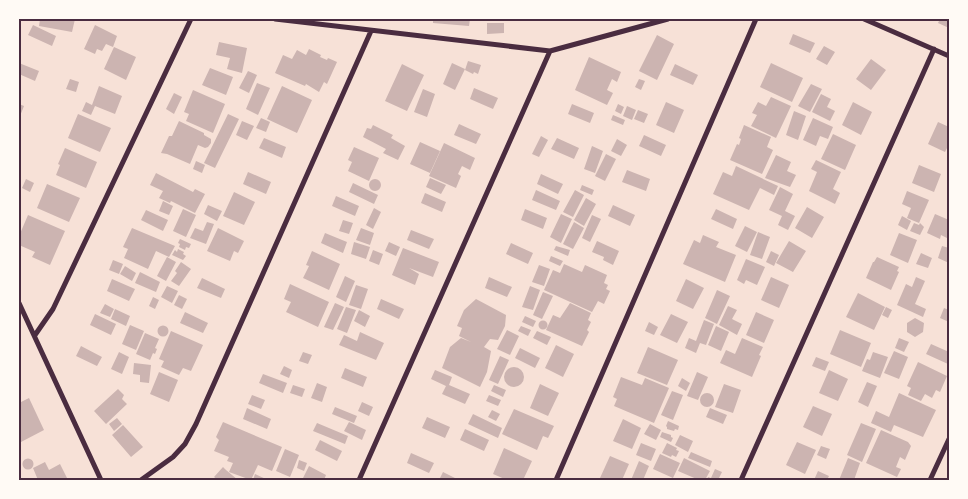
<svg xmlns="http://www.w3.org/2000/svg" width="968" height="499" viewBox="0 0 968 499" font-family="Jost,sans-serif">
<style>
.building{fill:#ccb4b1}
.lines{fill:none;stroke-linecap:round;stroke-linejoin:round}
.minor{stroke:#4a2c40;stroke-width:5}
.neatline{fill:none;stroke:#4a2c40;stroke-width:2}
</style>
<rect width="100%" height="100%" fill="#f7e1d7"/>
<path class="building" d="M40,19H75L72,32L39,26Z
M433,19H470L469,26L433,23Z
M940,19H949V28L938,23Z
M487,23H504V33L487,34Z
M33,25L56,36L52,46L28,35Z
M95,25L117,36L113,47L106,44L102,51L97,49L95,54L84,49Z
M793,34L815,43L810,53L789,44Z
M657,35L674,44L657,80L639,71Z
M219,42L247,48L242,73L227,69L230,58L216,55Z
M824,46L835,52L827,65L816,59Z
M114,47L136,57L126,80L104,69Z
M309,49L321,55L320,57L327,60L328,58L337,62L327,84L324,82L319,92L306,84L305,86L275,73L283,55L292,59L297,50L306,55Z
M589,57L621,72L617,82L612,79L607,90L613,93L607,105L575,90Z
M871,59L886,70L871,90L856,79Z
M468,61L481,65L478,74L474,72L473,74L465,70Z
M19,63L39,71L35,81L19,74Z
M452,63L465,69L455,90L443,84Z
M771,63L803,78L792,102L760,87Z
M402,64L424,75L407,111L385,101Z
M675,64L698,75L693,85L670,75Z
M210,68L233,77L226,95L202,85Z
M248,71L257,75L249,93L239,88Z
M70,79L79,82L76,92L66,89Z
M639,79L645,81L641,90L635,87Z
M257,83L270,88L258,115L246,109Z
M811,84L822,89L810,112L798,106Z
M99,86L122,96L115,114L95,106L91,115L82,111L86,102L92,105Z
M282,86L312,100L297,133L267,119Z
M474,88L498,98L493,109L470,99Z
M423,89L435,94L427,117L414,112Z
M193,90L225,104L213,133L186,121L189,114L184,112Z
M174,93L182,97L174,114L166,109Z
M821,94L831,99L827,107L835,111L830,121L812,112Z
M771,97L791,106L776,138L751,126L757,115L752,113L758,102L766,106Z
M666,102L684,110L674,133L656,125Z
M853,102L872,112L861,135L842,125Z
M19,104L24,106L20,116L19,115Z
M572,104L594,113L590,123L568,114Z
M618,104L624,107L621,114L615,111Z
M627,106L636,110L632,120L623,116Z
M638,110L648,114L644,123L634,119Z
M794,111L806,116L798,140L786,135Z
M78,114L111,128L100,152L68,138Z
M228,114L239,119L215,168L204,163Z
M613,115L625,120L623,125L611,120Z
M261,118L270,122L266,132L256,128Z
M813,118L833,127L828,139L820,136L816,146L803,140Z
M179,121L204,133V135L211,139V143L208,147L205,148L198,145L190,164L167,154L161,153L169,136H172Z
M242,121L254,126L247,140L236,135Z
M938,122L949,127V144L945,152L928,144Z
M459,124L481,134L476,144L454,135Z
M373,125L393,135L391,138L405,146L398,160L383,153L386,149L363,137L367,128L371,129Z
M744,125L771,137L767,147L773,150L762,174L730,160L737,144L739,145L741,139L739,138Z
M833,134L856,145L845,170L821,159Z
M644,135L666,145L661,156L639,146Z
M541,136L548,140L539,157L532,154Z
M264,138L286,147L282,158L259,148Z
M557,138L579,148L574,159L551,149Z
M617,139L627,145L621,156L611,151Z
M420,142L440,151L430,173L410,164Z
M444,143L475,158L470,170L462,166L458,174L461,176L456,188L429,176Z
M592,146L603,151L595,173L584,169Z
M354,147L379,158L369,181L348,171L352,162L348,160Z
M65,148L97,162L86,188L56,175L60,165L58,164Z
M606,154L616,159L605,181L595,176Z
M776,155L791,162L787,171L796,175L790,187L765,178Z
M816,160L841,172L833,189L840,193L835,204L809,191L817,172L811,169Z
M196,161L205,165L202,173L193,169Z
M919,165L941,174L934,192L912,183Z
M736,166L778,186L774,195L760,188L749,210L713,194L723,172L732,176Z
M627,170L650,179L646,191L622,182Z
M248,172L271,182L266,194L243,184Z
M156,173L193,192L195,189L205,194L195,213L171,201L170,203L159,198L163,191L150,185Z
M541,174L563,184L558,194L537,184Z
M430,178L446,185L441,194L426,187Z
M369 185a6 6 0 1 1 12 0a6 6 0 1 1-12 0Z
M26,179L34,183L30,192L22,188Z
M353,183L378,195L374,204L349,192Z
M47,184L80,198L69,222L37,208Z
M582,185L594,190L592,195L580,190Z
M780,187L793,194L785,211L795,216L788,230L778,225L782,216L769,210Z
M536,190L560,201L556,210L532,200Z
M575,190L584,195L573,217L563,212Z
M907,191L929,200L919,223L907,218L911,208L902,204Z
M234,192L255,202L244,225L223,216Z
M425,193L446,202L442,212L421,203Z
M336,196L359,206L355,216L332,206Z
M586,198L596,204L584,226L574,220Z
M163,201L173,206L169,215L159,211Z
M208,205L222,211L217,221L204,214Z
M613,205L635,215L630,226L608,216Z
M807,207L824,217L812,238L795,228Z
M374,208L381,212L373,229L366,225Z
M183,209L196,215L186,237L173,231Z
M525,209L547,218L543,229L521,220Z
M716,209L737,219L733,229L711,219Z
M146,210L168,220L163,231L141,220Z
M561,214L572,219L561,243L550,237Z
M935,214L949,220V239L941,235L940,239L927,233Z
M28,215L65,231L50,265L32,257L35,252L19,245V236Z
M592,215L601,219L590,242L582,238Z
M902,216L911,221L907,230L898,225Z
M343,220L353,223L349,234L339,231Z
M207,222L214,224L206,244L190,238L195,228L203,231Z
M574,222L584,228L573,249L563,244Z
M914,223L919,225L920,223L924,227L920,235L910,231Z
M745,226L757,232L747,252L735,246Z
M132,228L175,246L169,257L156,251L148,269L124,258L128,249L123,247Z
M218,228L244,241L238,253L234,251L230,261L207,251Z
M361,228L374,233L370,245L356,240Z
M411,230L434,239L429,249L407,240Z
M758,232L770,237L762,259L750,255Z
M325,233L347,242L343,253L321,243Z
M899,233L917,240L908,263L890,255Z
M703,235L719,242L716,247L736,255L725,282L683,264L694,240L700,243Z
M180,239L191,244L189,248L186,247L185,250L179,247L180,244L178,243Z
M597,241L619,251L613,265L603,260L604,257L592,252Z
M789,241L806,251L793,272L776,263Z
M354,242L370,247L366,259L351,254Z
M389,242L400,247L396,256L385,251Z
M511,243L533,253L528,264L506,254Z
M556,246L570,250L568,256L554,250Z
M942,246L949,248V263L938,258Z
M403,248L439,262L433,277L409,268L419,274L415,285L392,275Z
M178,249L184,252L183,254L186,256L183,260L172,255L175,250L177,252Z
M373,250L383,254L379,265L369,261Z
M312,251L340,264L329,290L303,278L309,266L306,265Z
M771,251L779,255L774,266L766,262Z
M921,253L932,258L928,268L916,264Z
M551,256L563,261L560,266L549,261Z
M167,257L176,262L166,281L157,276Z
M877,257L899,267L897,271L899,272L891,290L866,278L873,262H874Z
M746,259L765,267L757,285L746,280L744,284L737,280Z
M113,260L123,264L119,274L109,270Z
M181,262L191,269L179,286L171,281L177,273L175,271Z
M564,264L582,272L585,265L607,275L604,283L608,285L606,289L610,291L604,304L598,301L592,312L544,290L553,270L560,273Z
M539,265L550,269L544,286L532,282Z
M125,266L136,273L132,281L120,274Z
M140,272L160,282L156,292L135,283Z
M345,276L355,281L346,302L336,297Z
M489,277L512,287L507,297L485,288Z
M771,277L789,285L779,308L761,300Z
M916,277L925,281L915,304L926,309L923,317L897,305L906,284L912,287Z
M202,278L225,289L221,298L197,288Z
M112,279L135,289L129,301L107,291Z
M686,279L704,288L693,309L676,301Z
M290,284L329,302L318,327L286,312L291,302L284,299Z
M356,285L368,289L361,309L349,305Z
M167,286L178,291L172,303L161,297Z
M530,286L540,290L533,310L522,307Z
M717,290L730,296L717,324L705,318Z
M543,292L553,296L542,319L533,315Z
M858,293L885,307L874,330L846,317Z
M179,295L187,299L182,309L174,305Z
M153,297L159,300L155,309L149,306Z
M381,299L404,309L399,319L377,309Z
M476,299L506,315L505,326L498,340L490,339L484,347L491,351L487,372L480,387L442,368L450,347L461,338L471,342L459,336L462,328L457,326L464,310Z
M335,303L344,307L333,330L324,327Z
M570,303L591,313L588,320L591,322L587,330L589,332L582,346L546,330L553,315L560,318Z
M105,304L114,309L110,317L100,313Z
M728,306L737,310L732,319L742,324L737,335L719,325Z
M346,307L356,310L347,333L337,329Z
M886,307L892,310L888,318L882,315Z
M944,308L949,310V322L940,318Z
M115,309L130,316L126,326L111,319Z
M359,310L370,316L365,327L354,321Z
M185,312L208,323L203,333L180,323Z
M756,312L774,320L764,343L746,335Z
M95,314L116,324L111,335L90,325Z
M671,314L688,322L677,343L660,335Z
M525,316L536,321L533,327L522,322Z
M915,318L924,323L923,332L915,337L907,332V323Z
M704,320L714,324L706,345L700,343L696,353L685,348L689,338L696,341Z
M538.5 325a4.5 4.5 0 1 1 9 0a4.5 4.5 0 1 1-9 0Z
M649,322L658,327L654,335L645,331Z
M130,325L144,331L136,350L122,344Z
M157.5 331a5.5 5.5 0 1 1 11 0a5.5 5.5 0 1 1-11 0Z
M521,326L531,330L528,336L518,331Z
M716,326L729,332L721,351L708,345Z
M507,330L519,336L510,355L497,349Z
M840,330L871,343L861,367L830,354Z
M171,331L203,345L191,371L183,368L179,375L161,367L164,361L159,359Z
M537,331L551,337L547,345L533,338Z
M360,332L384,343L376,360L339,345L344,335L357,341Z
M145,333L159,339L155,348L157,349L155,354L153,353L150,360L136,354Z
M742,338L763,347L759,355L761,356L752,377L720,363L726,350L735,354Z
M899,338L909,342L904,352L895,348Z
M931,344L949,352L948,364L926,354Z
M556,345L574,354L563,377L545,368Z
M81,346L102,357L97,366L76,356Z
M648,347L678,360L667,385L637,373Z
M520,348L540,358L535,368L515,358Z
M894,351L908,357L899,379L884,373Z
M119,352L129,357L122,374L111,369Z
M303,352L312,355L308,364L299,361Z
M873,352L888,357L880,378L862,371L867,359L870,360Z
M500,356L509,360L498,384L489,380Z
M816,357L829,362L825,371L812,366Z
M918,362L947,376L940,392L936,390L932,398L925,394L921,401L908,395L911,388L907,386Z
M134,363L151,365L149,383L140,382V375L133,374Z
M284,366L292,370L289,378L280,374Z
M504 377a10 10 0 1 1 20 0a10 10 0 1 1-20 0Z
M345,368L367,377L363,387L341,378Z
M435,370L452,377L449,385L470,394L465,404L442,394L446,386L431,379Z
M829,370L848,379L838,401L819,393Z
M159,372L178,380L169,402L150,394Z
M697,372L708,377L698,400L687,396Z
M263,374L287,383L283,393L259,383Z
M621,377L642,385L645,378L669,388L654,423L614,406L617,399L613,397Z
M682,378L690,383L686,391L678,386Z
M867,382L877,386L868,407L858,402Z
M317,383L327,387L322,402L311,398Z
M540,384L559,393L548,416L530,408Z
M724,384L741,390L733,413L715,407Z
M293,385L305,389L302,397L290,393Z
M494,385L506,390L503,397L491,391Z
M118,389L124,395L122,399L127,404L106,424L94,411Z
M672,391L683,395L673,420L661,415Z
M899,393L936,410L923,437L894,425L891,432L871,423L876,411L889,417Z
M700 400a7 7 0 1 1 14 0a7 7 0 1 1-14 0Z
M252,395L265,400L261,409L248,404Z
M489,395L501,400L498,406L486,401Z
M29,398L44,430L21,442L19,437V403Z
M362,402L373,407L369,416L358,411Z
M813,406L832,414L822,436L803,427Z
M335,407L357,416L354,423L332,414Z
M247,408L271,419L267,429L243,419Z
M710,408L727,415L723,424L706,417Z
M514,409L554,426L548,438L543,436L537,450L502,434Z
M492,410L500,414L496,421L488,417Z
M473,414L502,428L498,438L468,424Z
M427,417L450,427L445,438L422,428Z
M117,418L122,424L114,431L109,424Z
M623,419L641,428L632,449L613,441Z
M668,421L679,426L678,430L675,429L674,431L667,429V427L666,426Z
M223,422L282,447L272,471L258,465L251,480L229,472L233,463L227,461L229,457L214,451L219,440L216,437Z
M349,422L366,430L362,440L344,431Z
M317,423L348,436L345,444L313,431Z
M861,423L876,429L862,462L847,455Z
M650,424L661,430L656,440L644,434Z
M123,425L143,447L131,457L112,435Z
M465,429L489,440L484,451L460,440Z
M881,430L908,442L911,446L905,460L900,457L896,467L901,469L897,477L866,463Z
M662,432L671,435V437L673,438L671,442L660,437Z
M680,435L693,441L688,452L675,445Z
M320,440L342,451L337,461L315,450Z
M797,442L816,450L805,474L786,465Z
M641,443L656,449L651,461L636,455Z
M667,443L677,448L676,450L679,451L676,457L672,455L671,457L662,453Z
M821,446L830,449L826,459L817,455Z
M504,448L532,461L523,480H507L493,474Z
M285,449L299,455L290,477L276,471Z
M691,452L712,461L710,467L688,458Z
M411,453L434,463L429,473L407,463Z
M660,454L680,463L673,478L653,469Z
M610,456L629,464L622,480H606L600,478Z
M684,458L710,471L705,480H699L678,471Z
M848,458L860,463L854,480H839Z
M22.5 464a5.5 5.5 0 1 1 11 0a5.5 5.5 0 1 1-11 0Z
M299,460L307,463L304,471L297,468Z
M639,461L649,466L643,480H631Z
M45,462L49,470L60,464L68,480H38L33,468Z
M309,466L326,475L324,480H302Z
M223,467L226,470L238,480H218L214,477Z
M715,469L722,472L718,480H707L708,477L711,478Z
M818,471L829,476L827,480H814Z
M443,472L457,479L456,480H439Z
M255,474L268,480H253Z"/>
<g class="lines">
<path class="minor" d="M275,19L550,51L668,19
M864,19L949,56
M19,303L101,480
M35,335L53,309L191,19
M141,480L173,457L185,444L196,424L371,31
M359,480L550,51
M556,480L756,19
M741,480L934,49
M930,480L949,439"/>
</g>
<rect width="968" height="499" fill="none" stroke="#fffaf5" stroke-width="40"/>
<rect x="20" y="20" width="928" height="459" class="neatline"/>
</svg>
